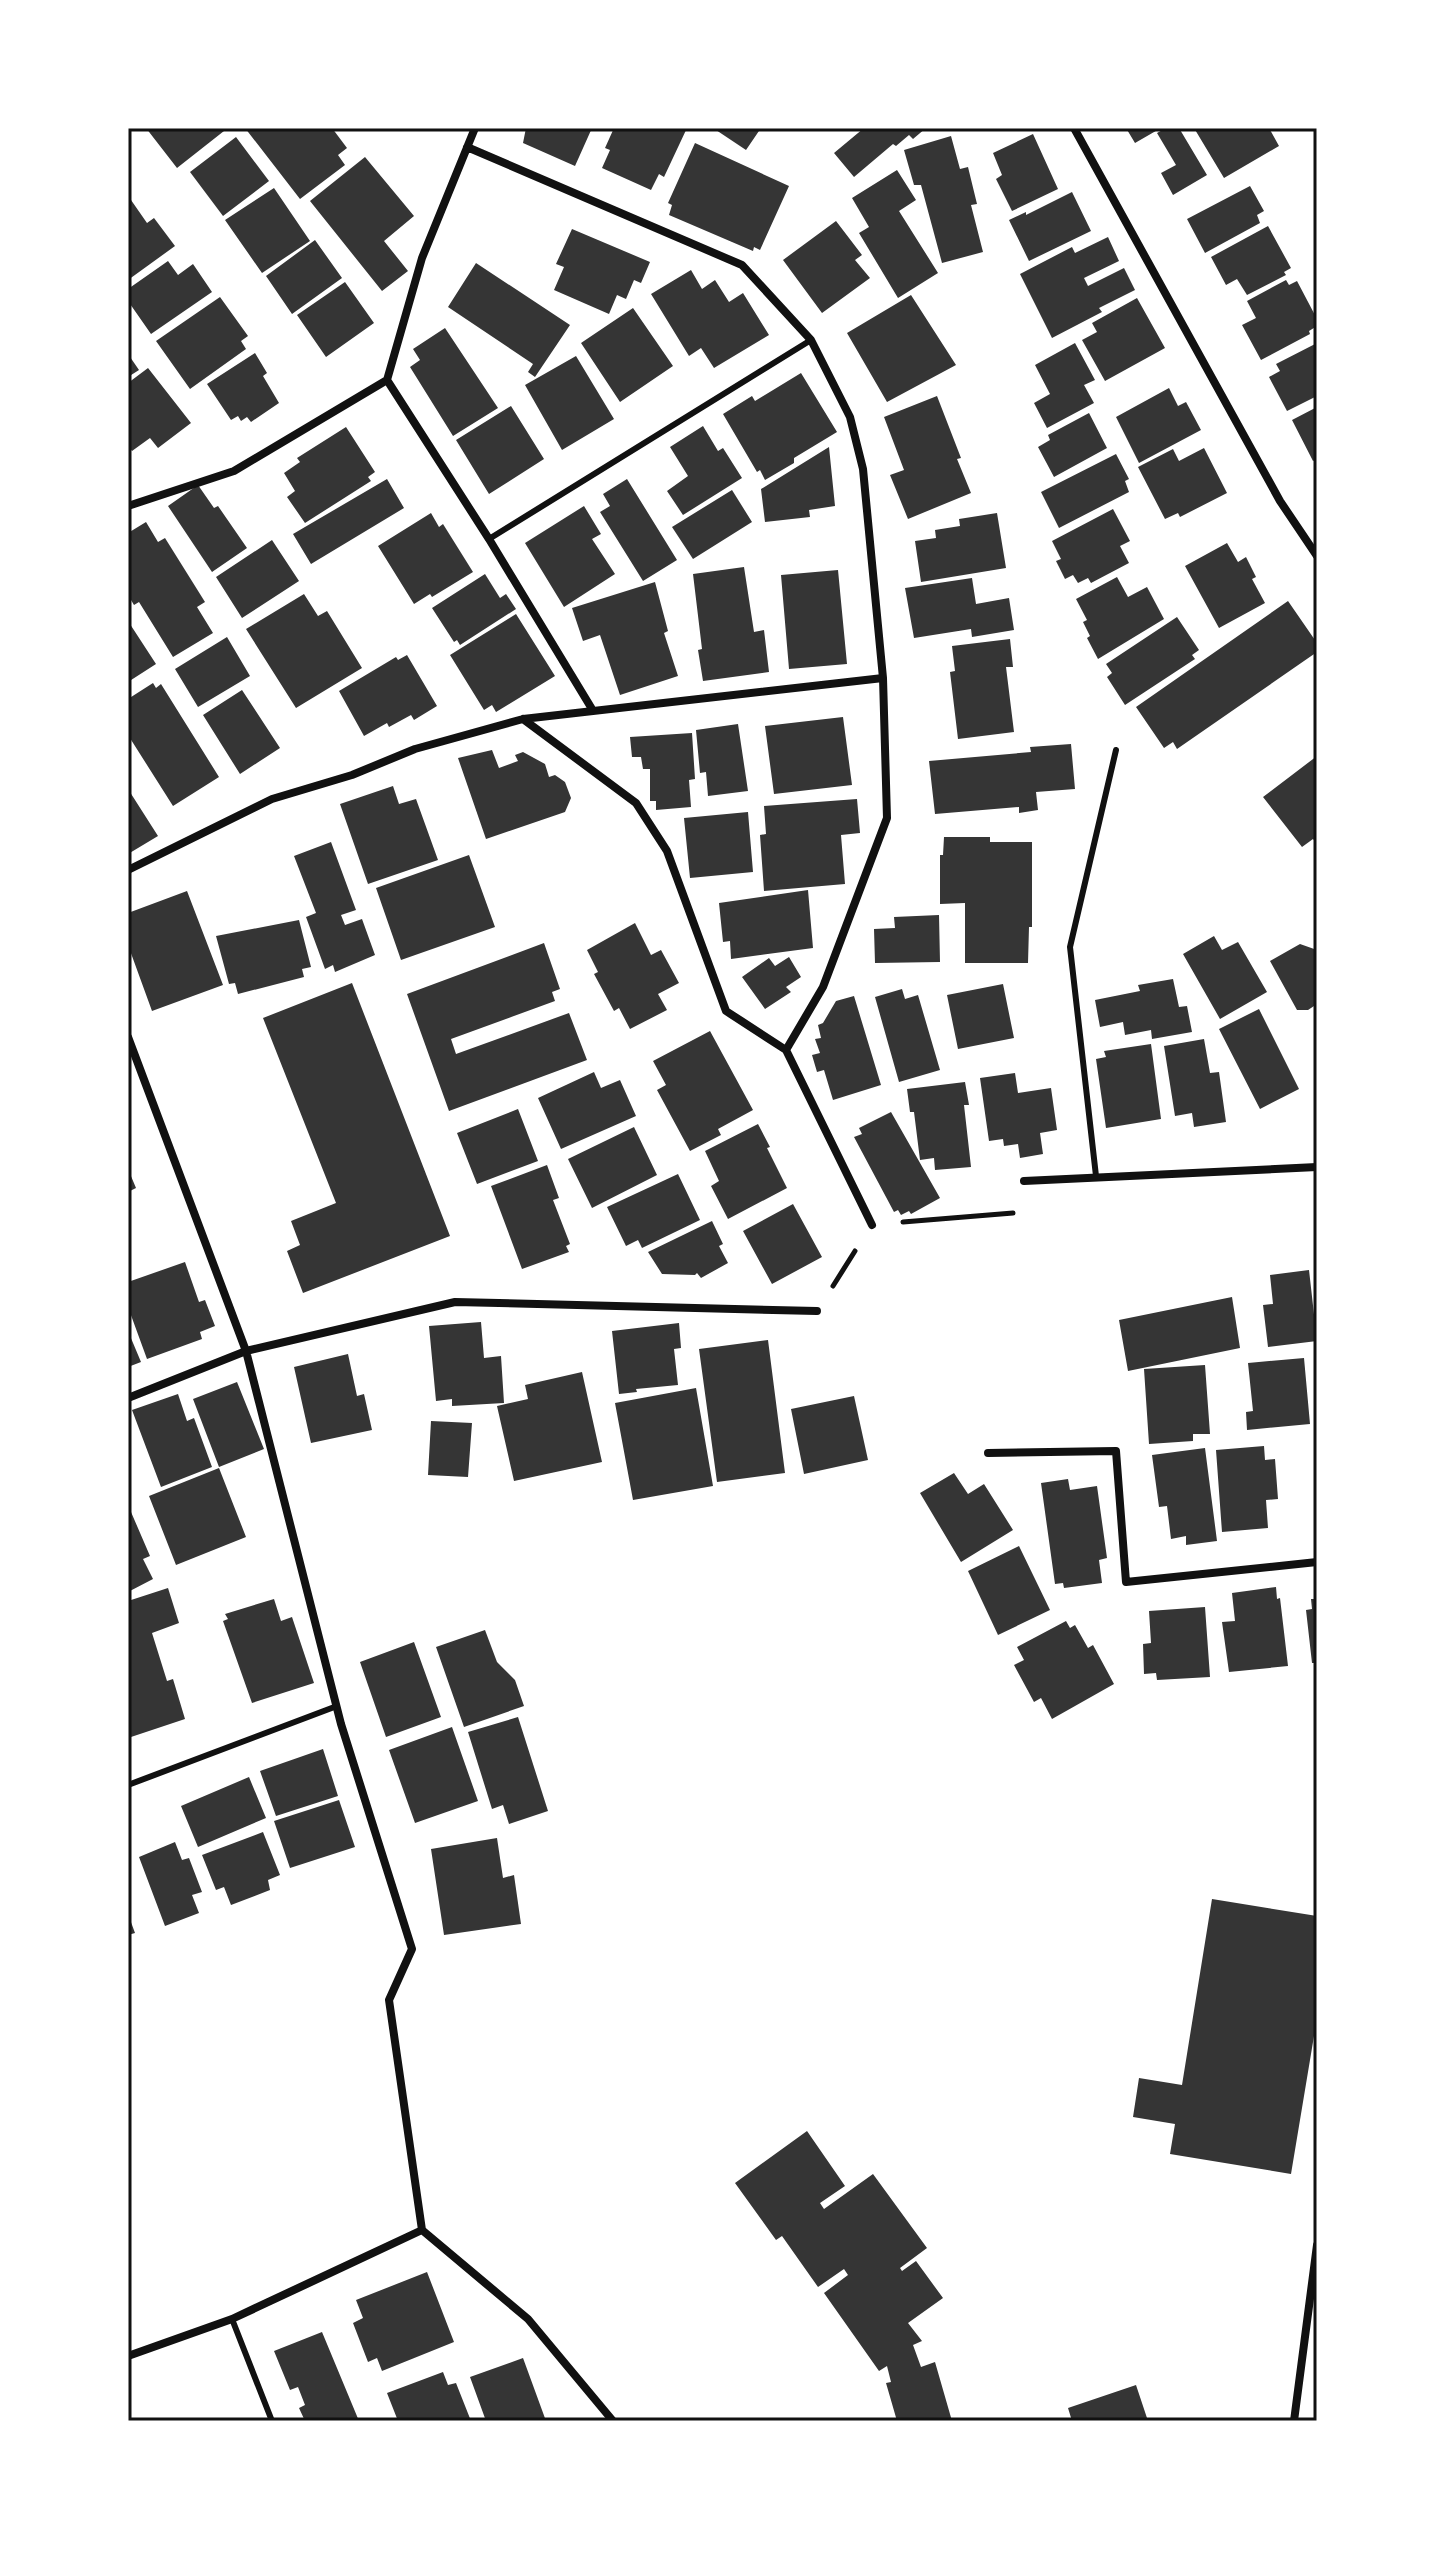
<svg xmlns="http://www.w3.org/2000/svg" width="1445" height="2549" viewBox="0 0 1445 2549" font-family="Helvetica,sans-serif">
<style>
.building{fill:#353535}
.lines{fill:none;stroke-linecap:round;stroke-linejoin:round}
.path{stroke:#111;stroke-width:5}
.service{stroke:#111;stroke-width:6}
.minor{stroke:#111;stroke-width:8}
.neatline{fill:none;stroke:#111;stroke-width:3}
</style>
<rect width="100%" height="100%" fill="#fff"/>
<path class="building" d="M146,128H222L224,131L177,168Z
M245,128H332L347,148L338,155L345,165L300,199Z
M526,128H592L575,166L523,143Z
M614,128H687L664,177L659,174L651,190L602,168L610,150L605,148Z
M713,128H761L746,150Z
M864,128H926L913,139L909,135L896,146L893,144L854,177L834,153Z
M1126,128H1161L1135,143Z
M1166,128H1179L1207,175L1173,195L1161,173L1176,165L1157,133Z
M1194,128H1269L1279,146L1224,178Z
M1033,134L1058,189L1012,211L996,179L1002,175L993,153Z
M951,136L960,169L968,167L977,204L971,205L983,252L942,263L921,185H914L904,150Z
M236,137L269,181L223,216L190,172Z
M695,143L789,186L760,250L754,247L753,251L669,215L672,205L668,203Z
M365,157L414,216L384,241L408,271L382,291L310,201Z
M897,170L916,200L899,211L938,273L898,298L859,233L869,227L852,198Z
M1250,186L1264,211L1257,215L1260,223L1205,253L1187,219Z
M274,188L310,241L262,273L225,220Z
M1072,192L1091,231L1029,261L1009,220L1026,212V215Z
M131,200L147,223L154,218L175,246L128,280V201Z
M836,221L862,255L855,260L870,278L822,313L783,260Z
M1268,226L1291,268L1284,272L1286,275L1247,295L1237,279L1226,285L1211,257Z
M572,229L650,262L641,283L634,280L626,299L617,295L609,314L554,290L564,267L556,264Z
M1108,237L1119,261L1084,278L1088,286L1124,268L1135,290L1099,308L1102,312L1052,338L1020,274L1072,247L1075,253Z
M315,240L342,278L292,314L266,276Z
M168,261L178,275L193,264L212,292L151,334L128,301V289Z
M476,263L570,325L535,377L528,372L533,364L448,307Z
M691,270L702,289L715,280L729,302L743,293L769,335L714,368L701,348L689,356L651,294Z
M1286,280L1289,285L1297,281L1317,319V326L1309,331L1310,334L1261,360L1242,325L1256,318L1247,301Z
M345,282L374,323L326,357L297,315Z
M911,295L956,365L887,402L847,333Z
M220,297L248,336L241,341L246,349L190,389L156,341Z
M1137,298L1165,348L1105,381L1082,340L1097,332L1092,323Z
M633,308L673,366L620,402L581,343Z
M445,328L498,408L453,436L410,367L420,360L413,349Z
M1075,343L1095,380L1084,385L1094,403L1047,428L1034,403L1050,394L1035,365Z
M1317,343V396L1287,411L1269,377L1280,371L1276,364Z
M255,353L267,373L263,376L279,403L251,422L247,417L241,421L238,416L231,420L207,384Z
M128,354L139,370L128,377Z
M576,356L614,419L562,450L525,385Z
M148,368L191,423L158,448L150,438L132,451L128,446V383Z
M801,373L837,432L794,458V463L765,480L760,470L757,472L723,414L752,396L755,401Z
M1169,388L1178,406L1186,402L1201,430L1139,463L1116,417Z
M937,396L961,458L957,459L971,493L908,519L890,475L904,470L884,417Z
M511,406L544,459L489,494L456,440Z
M1317,407V459L1313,461L1292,420Z
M1089,413L1107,448L1054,477L1038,447L1050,440L1048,435Z
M703,426L718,451L723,448L742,478L683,515L667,491L688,476L670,447Z
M346,427L375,472L368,477L371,481L305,523L287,497L295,491L284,473L300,462L297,458Z
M829,447L835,506L809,510L810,517L765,522L761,489Z
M1204,448L1227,493L1180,517L1178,513L1165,519L1138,467L1173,449L1179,461Z
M1116,454L1129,479L1125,481L1129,492L1059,528L1041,492Z
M387,479L404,508L311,564L293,534Z
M627,479L677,560L643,581L600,512L610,506L603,494Z
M198,485L214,508L218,506L247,548L212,572L168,506Z
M732,490L752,522L693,559L672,527Z
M584,506L601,534L592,539L615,574L564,607L525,543Z
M1113,509L1130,541L1120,546L1129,563L1091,583L1088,578L1078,583L1073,575L1065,579L1056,561L1061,559L1052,541Z
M431,513L439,527L443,524L473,572L432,597L430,594L414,604L378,546Z
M997,513L1006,568L921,582L915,541L936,538L935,530L960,526L959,519Z
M146,522L158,542L165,538L205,602L197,607L213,633L173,657L139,602L134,605L128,595V533Z
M272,540L299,581L242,618L216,577Z
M1227,543L1238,562L1246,557L1256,577L1252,579L1265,603L1219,628L1185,566Z
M744,567L754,632L764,630L769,672L703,681L698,650L702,649L693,574Z
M838,570L847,664L789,669L781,575Z
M485,574L500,598L506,594L516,609L460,645L457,640L454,642L432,608Z
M1117,577L1128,597L1147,587L1164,619L1098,659L1087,638L1090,636L1083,622L1087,620L1076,599Z
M972,578L976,604L1009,598L1014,630L972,637L971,629L914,638L905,588Z
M655,582L668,631L664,633L678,676L620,695L600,635L583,641L572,608Z
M304,594L318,616L327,611L362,668L296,708L246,629Z
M1288,601L1317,643V652L1177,749L1173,742L1164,748L1136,707Z
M516,614L555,676L496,712L492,705L484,710L450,655Z
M1177,617L1199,650L1192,655L1195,659L1125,705L1107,677L1112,673L1106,664Z
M128,621L156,664L128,682Z
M227,637L250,676L198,707L175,669Z
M1010,639L1013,667H1006L1014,732L958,739L950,672L955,671L952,646Z
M407,655L437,706L414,720L411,715L389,727L387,723L364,736L339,691L396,657L398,660Z
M153,683L156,688L161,684L219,777L173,806L128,735V699Z
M242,690L280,748L240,774L203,715Z
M843,717L852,785L774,794L765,726Z
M738,724L748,791L708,796L706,772L700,773L696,730Z
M692,733L695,779L689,780L691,807L656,810V801H650V769H643L641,757H632L630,737Z
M1071,744L1075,789L1036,792L1038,810L1019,813V807L935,814L929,761L1031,752L1030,747Z
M492,750L499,768L518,761L515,755L523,752L545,764L549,777L555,775L565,782L571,798L565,812L486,839L458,758Z
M1317,756V844L1313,839L1302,847L1263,797Z
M393,786L399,804L416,799L438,860L368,884L340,804Z
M128,789L158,836L128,854Z
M857,799L860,833L841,835L845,884L764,891L760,835L766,834L764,806Z
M748,812L753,872L690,878L684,818Z
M944,837H990V842H1032V927H1029L1028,963H965V903L940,904V855H943Z
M331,842L356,910L341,915L345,925L362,919L375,955L335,972L333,965L325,969L306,917L316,913L294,856Z
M469,855L495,927L401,960L376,888Z
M808,890L813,948L731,959L730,941L723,942L719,903Z
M187,891L223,985L152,1011L128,945V913Z
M939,915L940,962L875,963L874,929L895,928L894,917Z
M299,920L311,967L302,969L304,977L238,994L235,983L229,984L216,936Z
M635,923L651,955L661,950L679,983L658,994L667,1010L630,1029L619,1008L614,1011L594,974L598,972L587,950Z
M1214,936L1222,950L1238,942L1267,992L1220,1019L1183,954Z
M544,943L560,989L552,992L555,1001L451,1039L456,1054L569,1013L587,1060L449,1111L407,994Z
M1300,944L1317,950V1004L1308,1010H1297L1270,961Z
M789,957L801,977L786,987L791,992L765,1009L742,977L769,958L775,966Z
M1173,979L1179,1007L1187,1006L1192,1032L1152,1039L1151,1030L1125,1035L1123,1022L1100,1027L1095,1000L1140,991L1138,985Z
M352,983L450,1236L303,1293L287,1251L300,1245L291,1221L336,1203L263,1018Z
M1003,984L1014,1038L958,1049L947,995Z
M902,989L905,999L918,995L940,1070L899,1082L875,997Z
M854,996L881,1085L833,1100L824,1070L817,1072L812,1055L820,1053L815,1039L821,1038L818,1025L823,1023L836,1001Z
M1259,1009L1299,1089L1260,1109L1219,1029Z
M710,1031L753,1110L718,1129L721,1135L690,1151L657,1090L666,1085L653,1061Z
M1204,1039L1210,1073L1219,1072L1226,1122L1194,1127L1192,1113L1175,1116L1164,1046Z
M1151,1044L1161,1119L1106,1128L1096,1059L1106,1057L1104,1051Z
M594,1072L601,1088L620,1080L636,1116L561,1149L538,1098Z
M1015,1073L1018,1093L1051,1088L1057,1130L1040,1133L1043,1154L1020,1158L1018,1144L1004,1146L1003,1139L989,1141L980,1078Z
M965,1082L969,1105H964L971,1167L935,1170L934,1158L920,1160L914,1112H910L907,1089Z
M518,1109L538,1161L477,1184L457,1133Z
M891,1112L940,1198L911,1214L909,1211L901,1215L898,1210L894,1212L854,1137L862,1134L859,1128Z
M758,1124L770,1147L767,1148L787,1188L728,1219L711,1186L719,1181L705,1151Z
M634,1127L657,1175L592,1208L568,1159Z
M547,1165L559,1198L553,1200L570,1244L566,1246L569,1252L522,1269L491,1186Z
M128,1169L136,1188L128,1192Z
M678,1174L700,1220L642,1248L638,1240L626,1246L607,1207Z
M793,1204L822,1257L772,1284L743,1231Z
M712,1221L723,1244L719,1246L728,1263L701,1278L697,1273L695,1275L662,1274L648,1252Z
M185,1262L199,1302L205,1300L215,1326L200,1332L202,1339L147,1359L128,1307V1282Z
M1309,1270L1317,1341L1268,1347L1263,1305L1273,1304L1270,1275Z
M1232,1297L1240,1348L1128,1371L1119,1320Z
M481,1322L484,1358L501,1356L504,1403L452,1406V1399L436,1401L429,1326Z
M679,1323L681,1348L674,1349L678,1385L636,1389L637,1392L619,1394L612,1331Z
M128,1331L141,1362L128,1367Z
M768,1340L785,1473L717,1482L699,1349Z
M348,1354L357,1396L364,1394L372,1430L311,1443L294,1367Z
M1304,1358L1310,1424L1247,1430L1246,1412L1253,1411L1248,1363Z
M1205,1365L1210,1434H1193V1441L1149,1444L1144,1369Z
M582,1372L602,1462L514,1481L497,1406L528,1399L525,1385Z
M237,1382L264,1449L219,1467L193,1399Z
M696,1388L713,1486L633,1500L615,1403Z
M178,1394L187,1421L194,1418L212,1467L161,1487L132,1410Z
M854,1396L868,1460L804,1474L791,1409Z
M431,1421L472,1423L468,1477L428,1475Z
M1264,1446L1265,1460L1275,1459L1278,1499L1266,1500L1268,1528L1222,1532L1216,1450Z
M1205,1448L1217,1541L1186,1545V1536L1171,1539L1167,1506L1159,1507L1152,1455Z
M219,1468L246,1537L176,1565L149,1496Z
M954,1473L968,1494L984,1484L1013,1530L961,1562L920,1493Z
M1068,1479L1070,1490L1097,1486L1107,1558L1099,1560L1102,1583L1064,1588L1063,1583L1055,1584L1041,1483Z
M128,1505L150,1556L143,1559L153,1579L128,1592Z
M1019,1546L1050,1610L998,1635L968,1571Z
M1276,1587L1277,1599L1280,1598L1288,1666L1229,1672L1222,1622L1235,1621L1232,1593Z
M168,1588L179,1623L152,1633L167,1681L173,1679L185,1719L128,1738V1601Z
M274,1599L281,1621L292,1617L314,1683L252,1703L223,1621L228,1619L225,1614Z
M1311,1599H1317V1663H1312L1306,1610L1312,1609Z
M1205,1607L1210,1677L1157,1680L1156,1673L1144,1674L1143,1644L1151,1643L1149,1611Z
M1066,1621L1070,1628L1075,1625L1088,1648L1093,1645L1114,1684L1052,1719L1041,1698L1034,1702L1014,1665L1024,1660L1017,1647Z
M485,1630L497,1662L515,1680L524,1706L464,1727L436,1647Z
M414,1642L441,1717L386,1737L360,1662Z
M518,1717L548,1811L509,1824L503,1805L492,1809L468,1732Z
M452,1727L478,1801L415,1823L389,1750Z
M323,1749L338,1796L276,1816L260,1771Z
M249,1777L266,1818L198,1847L181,1806Z
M339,1800L355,1847L290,1868L274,1821Z
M263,1832L280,1875L268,1880L270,1890L231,1905L224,1887L216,1890L202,1855Z
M497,1838L503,1878L514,1875L521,1924L444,1935L431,1849Z
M175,1842L182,1860L189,1858L202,1892L192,1895L199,1913L165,1926L139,1857Z
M1212,1899L1317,1916V2018L1291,2174L1170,2154L1175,2124L1133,2117L1139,2078L1182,2085Z
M128,1914L135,1933L128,1935Z
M807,2131L845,2186L820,2203L824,2209L873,2174L927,2248L900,2268L902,2271L916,2261L943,2298L908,2323L922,2341L913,2345L921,2367L935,2362L952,2421H897L886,2383L891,2382L887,2366L879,2371L824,2293L848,2275L844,2269L818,2287L782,2236L776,2240L735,2183Z
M427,2272L454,2342L382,2371L377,2358L368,2362L353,2323L363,2318L356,2300Z
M322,2332L359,2421H305L299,2408L305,2405L298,2387L290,2390L274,2351Z
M523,2358L546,2421H486L470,2377Z
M443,2372L448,2385L456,2383L471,2421H398L387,2393Z
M1136,2385L1148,2421H1072L1068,2408Z"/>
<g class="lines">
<path class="path" d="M903,1222L1013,1213
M833,1286L855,1251"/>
<path class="service" d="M489,539L811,340
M1096,1176L1070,947L1116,750
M128,1785L337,1706
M232,2319L272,2421"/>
<path class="minor" d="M1074,128L1280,501L1317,556
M467,147L742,265L811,340L850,417L863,469L883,678L887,818L823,987L786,1050
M387,380L489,539L592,709
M128,506L234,471L387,380L422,258L475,128
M523,719L636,803L667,851L726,1011L786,1050L872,1225
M128,870L272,799L352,775L415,749L523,719L883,678
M128,1037L246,1351L341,1724L412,1949L389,2000L422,2230L528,2319L613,2421
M1024,1181L1317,1167
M128,1398L246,1351L455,1302L817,1311
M988,1453L1116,1451L1126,1582L1317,1562
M128,2356L232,2319L422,2230
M1294,2421L1317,2245"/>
</g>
<rect width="1445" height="2549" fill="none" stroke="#ffffff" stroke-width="260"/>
<rect x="130" y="130" width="1185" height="2289" class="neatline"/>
</svg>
